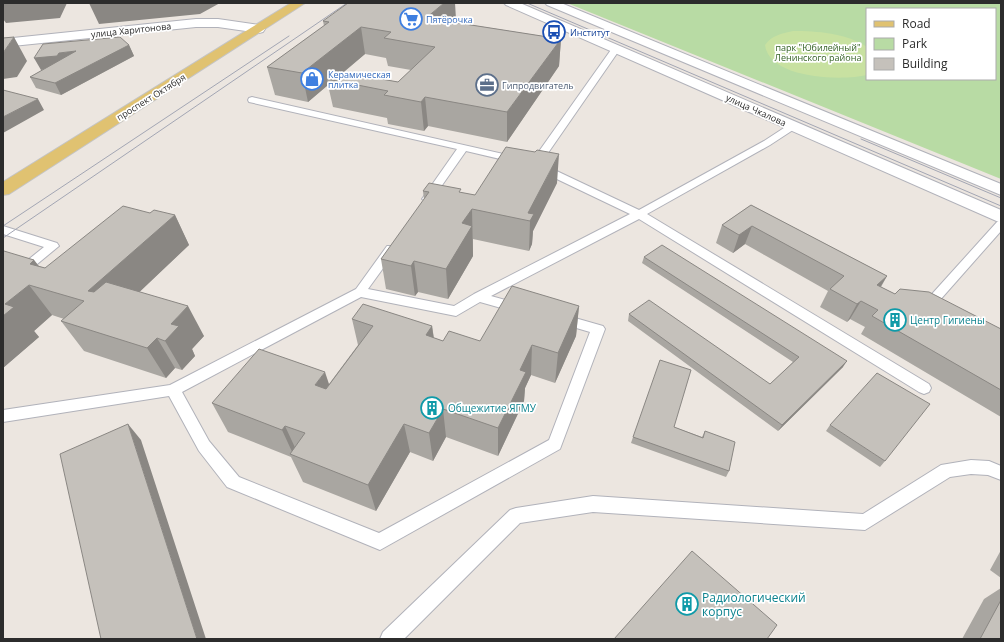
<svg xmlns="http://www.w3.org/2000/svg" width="1004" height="642" viewBox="0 0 1004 642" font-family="'Open Sans',sans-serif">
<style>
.green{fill:#b8dba4;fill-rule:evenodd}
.pitch{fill:#c8e1a1}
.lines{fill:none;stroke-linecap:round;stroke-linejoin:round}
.lane-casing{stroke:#b1b2ba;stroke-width:2}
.street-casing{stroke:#b1b2ba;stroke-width:2}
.secondary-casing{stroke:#b1b2ba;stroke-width:2}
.primary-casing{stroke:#c4c4c4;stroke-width:2}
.lane{fill:#fff;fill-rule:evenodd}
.street{fill:#fff;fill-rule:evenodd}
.secondary{fill:#fff;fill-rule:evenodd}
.primary{fill:#e0c271;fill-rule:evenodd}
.tram{stroke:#a3a6b4;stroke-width:1}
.wall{fill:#a9a6a1;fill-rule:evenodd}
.shaded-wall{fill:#8a8783}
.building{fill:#c5c1bb;stroke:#8a8783}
.labels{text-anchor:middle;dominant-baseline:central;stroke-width:3.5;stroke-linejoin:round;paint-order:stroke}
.far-shop-label{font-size:9px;fill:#366cbe;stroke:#fff;text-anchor:start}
.far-street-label{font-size:9px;fill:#2c2c2c;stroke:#fff}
.far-transit-label{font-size:9px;fill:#164399;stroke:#fff;text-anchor:start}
.far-park-label{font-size:9px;fill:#336124;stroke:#fff}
.far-service-label{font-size:9px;fill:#4e5e75;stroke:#fff;text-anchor:start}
.culture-label{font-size:10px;fill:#0d838f;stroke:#fff;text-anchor:start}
.near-culture-label{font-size:12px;fill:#0d838f;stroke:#fff;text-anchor:start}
</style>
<rect width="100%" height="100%" fill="#ece6e0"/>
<path class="green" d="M567,3H1001V179ZM867,9H995V79H867Z"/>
<path class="pitch" d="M793,31C817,31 846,33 867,47V75C842,81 769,79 765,45C772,35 781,34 793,31Z"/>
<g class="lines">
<g class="lane-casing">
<path id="lane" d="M613,47H616L620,49L539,166H546L639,210L764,141L790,124H796L798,126L796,128L770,145L647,214L929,384L931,388L929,392L924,394L919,392L639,219L491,296L524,305L525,308L524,311L519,313L480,302L456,316L361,297L182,392L209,441L239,477L379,533L549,440L590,332L556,322L555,319L556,316L561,314L603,326L605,329L560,449L380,550L227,487L199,451L169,396L3,422V410L170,385L356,289L387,246H395L397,249L368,289L454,306L474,294L630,214L538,170L537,168L538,166H531L530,164Z
M252,97L517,157L522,160L517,163L466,151L431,201L427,202L422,199L457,149L249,102L248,100L249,98Z
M1001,221V231L940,300L936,301L932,300L930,297L932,294L997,222Z
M3,226L57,243L59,246L7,289L3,290V280L44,247L3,234Z
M971,460L989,461L1001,466V480L988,475L971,474L950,477L865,530L593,512L520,523L404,639H380L383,632L510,510L516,508L593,496L863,514L941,465Z"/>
</g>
<g class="street-casing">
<path id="street" d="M196,19H218L259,25L263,26L265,29L263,32L259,33L218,27H196L3,47V39Z"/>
</g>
<g class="secondary-casing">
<path id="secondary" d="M504,3H520L1001,210V223L506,5Z
M545,3H561L1001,184V195L547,5Z"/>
</g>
<g class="primary-casing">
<path id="primary" d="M291,3H305L9,194L3,195V182Z"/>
</g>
<use href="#lane" class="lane"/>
<use href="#street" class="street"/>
<use href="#secondary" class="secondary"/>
<use href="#primary" class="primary"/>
<path class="tram" d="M527,3L1001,206
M861,139L1001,198
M3,226L289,36
M3,238L347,3"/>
</g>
<path class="wall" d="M456,19L452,22L561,39L559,66L507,142L428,126L424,131L388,124L387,118L333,107L328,85L308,102L275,95L267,67L324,26L323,21ZM365,54L386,58L388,66L411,70L398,82L344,72Z
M129,45L134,56L61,95L36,88L30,77L44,69L41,70Z
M557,183L533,231L532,244L529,251L473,239V256L448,299L418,292L415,296L386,289L381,259L424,200L423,191L461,193L475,195Z
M751,205L887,276L881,287L895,294L1001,329V417L861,334L865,327L850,319L847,322L820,307L828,291L745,244L733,253L716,243L722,225Z
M150,213L175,215L189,245L139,292L204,336L192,349L195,356L182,370L175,368L166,378L84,351L61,321L64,319L52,315L34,331L39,337L3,368V252L34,260L39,266L45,268Z
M644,257L843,367L778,431L628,321L629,314L770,384L793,362L642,263Z
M579,306L576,336L555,383L531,375L525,388L524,401L498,456L446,437L433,461L410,452L376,511L303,482L291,457L228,432L212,403L329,384L358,345L352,319L432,326L434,338L443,341H480Z
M830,425L885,461L880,467L826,431Z
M674,427L702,437L705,431L729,471L726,477L631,443L633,437Z
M1001,550V578L990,570Z
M1001,588V639H962L984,599Z"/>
<path class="shaded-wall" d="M3,3H67L60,18L6,23L3,19Z
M89,3H220L200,14L99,24Z
M444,3H455L456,19L429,45L426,18Z
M361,27L365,54L334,80L327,79L328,85L308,102L302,73Z
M14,37L27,61L17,77L3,79V53Z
M561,39L559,66L507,142V112Z
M129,45L134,56L61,95L55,83Z
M76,51L63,67L41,70L34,58L59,53Z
M425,97L428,126L424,131L421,102Z
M38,99L44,110L3,133V117Z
M559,154L557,183L533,231L532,244L529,251L530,221L528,213Z
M472,209L473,256L448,299L446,269L462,223Z
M175,215L189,245L109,321L88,291Z
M752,226L745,244L733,253L739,235Z
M34,260L56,290L30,264Z
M414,261L418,292L415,296L411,266Z
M887,276L876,294L877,285Z
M29,285L52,315L34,331L39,337L3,368V316L5,304Z
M861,301L850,319L847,322L857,304Z
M188,306L204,336L192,349L195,356L182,370L165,341L171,324Z
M579,306L576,336L555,383L558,353Z
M432,326L436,356L426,335Z
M157,338L175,368L166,378L147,348Z
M532,345L531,375L525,388L524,401L498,456V428L520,370Z
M847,361L843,367L778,431L782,425Z
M325,372L335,402L315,385Z
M443,409L446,437L433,461L429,433Z
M128,424L141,440L206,639H197Z
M404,424L410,452L376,511L368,485Z
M285,426L298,454L294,456L282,430Z"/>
<path class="building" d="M3,3H18L3,4Z
M348,3H444L426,18L561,39L507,112L425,97L421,102L384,95L388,91L327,79L337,71L398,82L435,47L384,38L391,32L361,27L302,73L267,67L329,22L323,21Z
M14,37L3,53V38Z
M120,37L129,45L55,83L30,77L76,51L59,53L57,56L34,58L43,44Z
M3,90L38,99L3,117Z
M506,147L535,152L537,150L559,154L528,213L534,214L530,221L472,209L462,223L472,226L446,269L414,261L411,266L381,259L429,192L423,191L429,183L461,189L459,192L475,195Z
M751,205L887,276L877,285L895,294L900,289L929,292L1001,329V390L872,316L878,310L861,301L857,304L830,289L844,276L752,226L739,235L722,225Z
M123,206L150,213L154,210L175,215L88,291L94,292L106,282L188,306L171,324L179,326L165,341L157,338L147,348L61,321L84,301L29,285L5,304L14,307L3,316V252L4,251L34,260L30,264L45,268Z
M662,245L847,361L782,425L629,314L649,300L770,384L799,357L644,257Z
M512,286L579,306L558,353L532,345L520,370L526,372L498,428L443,409L429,433L404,424L368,485L290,454L305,433L285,426L282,430L212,403L259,349L325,372L315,385L326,389L373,326L352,319L363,304L432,326L426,335L443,341L449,331L480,341Z
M660,360L691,370L674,427L703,438L705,431L735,442L729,471L633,437Z
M877,373L930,404L885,461L830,425Z
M128,424L197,639H101L60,454Z
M692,551L777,625L767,639H614Z
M1001,600V639H980Z"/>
<defs>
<g id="supermarket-ring" transform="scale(1.15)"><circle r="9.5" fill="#fff" stroke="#3f7fe0" stroke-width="1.5"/><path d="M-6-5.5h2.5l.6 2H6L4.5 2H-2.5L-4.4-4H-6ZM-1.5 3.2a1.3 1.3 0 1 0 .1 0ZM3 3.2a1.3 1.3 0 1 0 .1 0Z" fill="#3f7fe0"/></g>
<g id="bus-ring" transform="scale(1.15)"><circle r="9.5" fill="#fff" stroke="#1a4fb4" stroke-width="1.5"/><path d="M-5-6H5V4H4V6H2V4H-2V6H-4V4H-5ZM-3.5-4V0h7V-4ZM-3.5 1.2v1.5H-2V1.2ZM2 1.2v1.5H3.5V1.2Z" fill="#1a4fb4"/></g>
<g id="shop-ring" transform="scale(1.15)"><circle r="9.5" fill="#fff" stroke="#3f7fe0" stroke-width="1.5"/><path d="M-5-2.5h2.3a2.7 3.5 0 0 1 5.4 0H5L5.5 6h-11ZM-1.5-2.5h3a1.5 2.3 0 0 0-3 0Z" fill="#3f7fe0"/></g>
<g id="office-ring" transform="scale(1.15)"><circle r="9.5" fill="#fff" stroke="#5c6f8a" stroke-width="1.5"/><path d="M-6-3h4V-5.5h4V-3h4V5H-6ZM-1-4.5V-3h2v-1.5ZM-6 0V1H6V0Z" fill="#5c6f8a"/></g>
<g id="building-ring" transform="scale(1.15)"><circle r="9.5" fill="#fff" stroke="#0f9aa8" stroke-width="1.5"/><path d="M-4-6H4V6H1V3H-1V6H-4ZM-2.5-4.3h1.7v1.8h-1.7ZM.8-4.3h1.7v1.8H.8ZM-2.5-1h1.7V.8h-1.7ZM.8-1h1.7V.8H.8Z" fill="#0f9aa8"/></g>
</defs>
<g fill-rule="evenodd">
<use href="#supermarket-ring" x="411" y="19"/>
<use href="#bus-ring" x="554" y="32"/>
<use href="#shop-ring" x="312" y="79"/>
<use href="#office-ring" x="487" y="85"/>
<use href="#building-ring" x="895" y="320"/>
<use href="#building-ring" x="432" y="408"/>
<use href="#building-ring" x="687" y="604"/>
</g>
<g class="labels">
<g class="far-shop-label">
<text x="426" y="19">Пятёрочка</text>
<text x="328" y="74">Керамическая<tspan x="328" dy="10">плитка</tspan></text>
</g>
<g class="far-street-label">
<text transform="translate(131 30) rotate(-6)">улица Харитонова</text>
<text transform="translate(151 97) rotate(-32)">проспект Октября</text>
<text transform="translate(756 110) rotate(24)">улица Чкалова</text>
</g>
<g class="far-transit-label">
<text x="570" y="32">Институт</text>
</g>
<g class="far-park-label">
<text x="818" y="47">парк "Юбилейный"<tspan x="818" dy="10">Ленинского района</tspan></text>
</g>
<g class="far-service-label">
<text x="502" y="85">Гипродвигатель</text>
</g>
<g class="culture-label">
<text x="910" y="320">Центр Гигиены</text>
<text x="448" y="408">Общежитие ЯГМУ</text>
</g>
<g class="near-culture-label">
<text x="702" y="597">Радиологический<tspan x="702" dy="14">корпус</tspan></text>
</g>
</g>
<rect width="1004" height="642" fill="none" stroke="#2c2c2c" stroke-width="8"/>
<rect x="866" y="8" width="130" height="72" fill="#ffffff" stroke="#ababab"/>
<rect x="874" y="21" width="20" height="6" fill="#e0c271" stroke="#ababab"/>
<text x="902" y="28" font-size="12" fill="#2c2c2c">Road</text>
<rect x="874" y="38" width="20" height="12" fill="#b8dba4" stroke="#ababab"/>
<text x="902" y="48" font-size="12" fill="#2c2c2c">Park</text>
<rect x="874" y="58" width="20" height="12" fill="#c5c1bb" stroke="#ababab"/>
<text x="902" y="68" font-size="12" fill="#2c2c2c">Building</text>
</svg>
